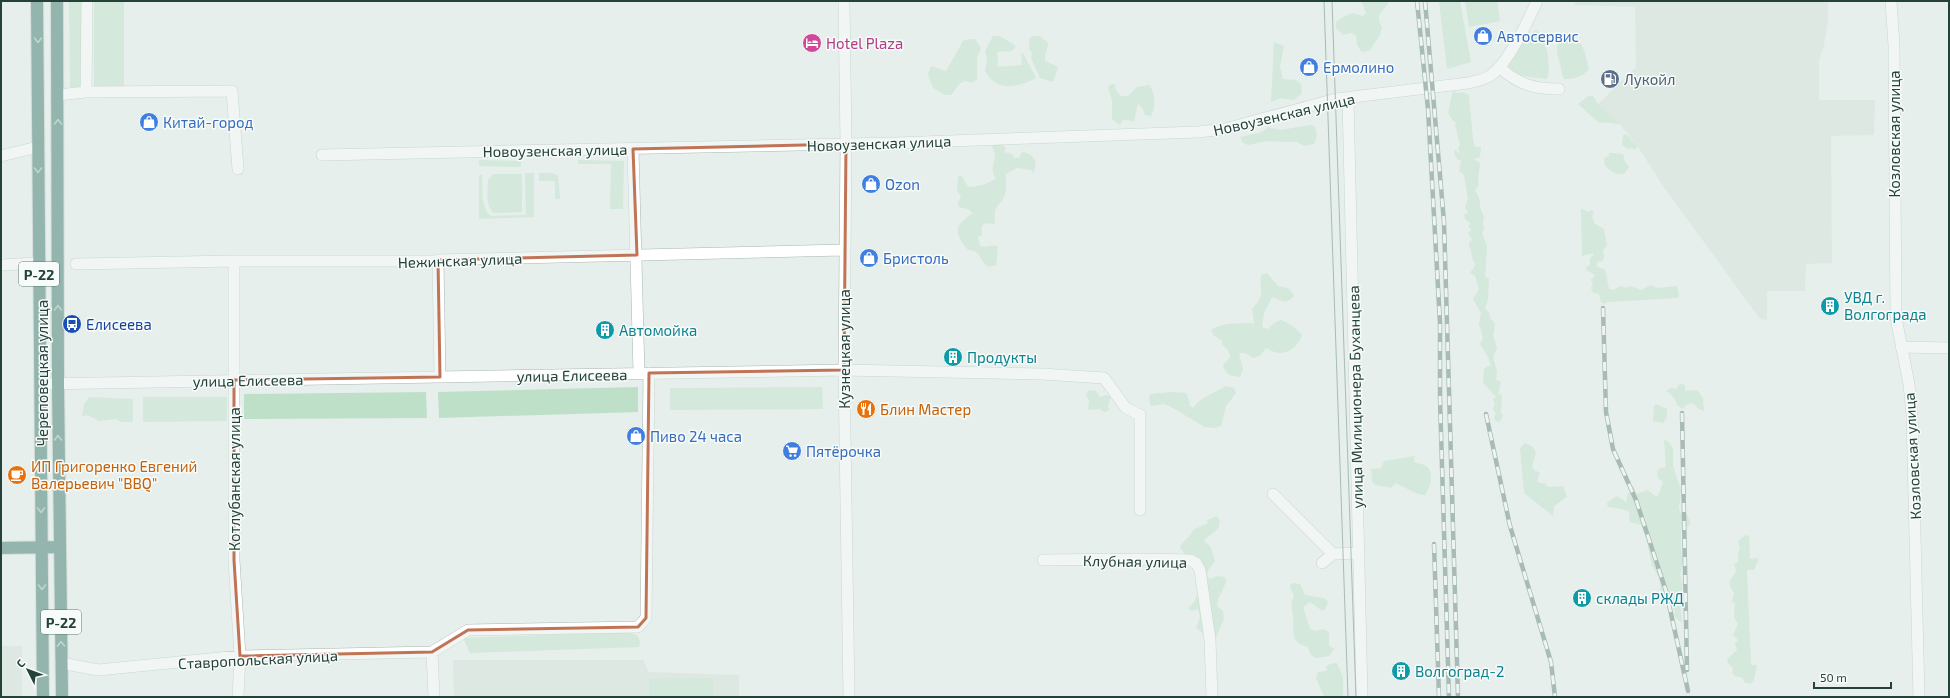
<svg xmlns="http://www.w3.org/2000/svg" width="1950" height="698" viewBox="0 0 1950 698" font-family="'Exo 2',sans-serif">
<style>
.built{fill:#d4dfda}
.green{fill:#bfe0c8}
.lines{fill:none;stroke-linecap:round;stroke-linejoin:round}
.minor-casing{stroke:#a8b8b2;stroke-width:12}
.highway-casing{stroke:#c2cac8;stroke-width:14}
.minor{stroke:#fff;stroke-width:11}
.highway{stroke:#2f6f62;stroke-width:12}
.tram{stroke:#5f7d75;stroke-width:1}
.rail-casing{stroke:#5f7d75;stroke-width:4.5}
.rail{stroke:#f7fbf9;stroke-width:3;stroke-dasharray:9;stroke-linecap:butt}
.oneway{stroke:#93b5ae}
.marked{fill:none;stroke:#c07456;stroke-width:3;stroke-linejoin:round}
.labels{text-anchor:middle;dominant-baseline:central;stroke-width:3;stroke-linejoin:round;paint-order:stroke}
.shield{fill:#f7fbf9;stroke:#637a73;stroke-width:1}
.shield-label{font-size:14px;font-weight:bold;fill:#24423a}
.shop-label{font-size:15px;fill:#366cbe;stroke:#f7fbf9;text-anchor:start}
.hotel-label{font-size:15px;fill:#b23c85;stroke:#f7fbf9;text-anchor:start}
.service-label{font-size:15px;fill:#4e5e75;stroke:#f7fbf9;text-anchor:start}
.street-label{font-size:15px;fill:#24423a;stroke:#f7fbf9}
.culture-label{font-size:15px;fill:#0d838f;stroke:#f7fbf9;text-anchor:start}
.transit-label{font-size:15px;fill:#164399;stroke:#f7fbf9;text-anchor:start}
.food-label{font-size:15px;fill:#c56008;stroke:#f7fbf9;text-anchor:start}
</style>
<rect width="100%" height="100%" fill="#e6efeb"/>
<path class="built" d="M1574,1H1828V22L1824,45L1819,60V100H1875L1874,135L1831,136L1832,263L1806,264L1805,291H1767V320L1760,319L1663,186L1638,147L1620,124L1598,104L1636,67L1635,7L1575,5Z
M1,646H22V697H1Z
M453,660H643L649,672L739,675V697H454Z"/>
<path class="green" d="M69,1H81L82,87H70Z
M94,1H124V86H94Z
M1361,1H1388V4L1379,15V21L1382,27L1380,35L1369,51L1362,52L1357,45L1356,35L1350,33L1343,35L1336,28V21L1352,13L1363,16L1366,13Z
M1439,1H1460L1471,62L1447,69Z
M1465,1H1497L1500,21L1469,27Z
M1536,30C1548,40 1551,65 1547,79C1533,77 1517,78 1508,65L1526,37Z
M993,36H1000L1016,46L1012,51L997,52L998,67L1022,65L1021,53L1024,55L1036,78C1017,88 997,92 985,71L987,60L985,51Z
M1034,36H1040L1048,43C1048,50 1044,54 1045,61L1058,67L1053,82L1040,78L1031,58L1032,53L1029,49L1030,37Z
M1569,36C1585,41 1585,55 1589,69C1582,77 1575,79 1564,79C1561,74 1562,69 1560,64C1556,50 1553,42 1569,36Z
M969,39H975L981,48L977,57V79L972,83L965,81L960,83L951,95H946L933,88L928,74L931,66L946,71L963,41Z
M1274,42L1284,46L1280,67L1283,79L1296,80L1301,84L1302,93L1294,100L1280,98L1271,102Z
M1111,84H1114L1117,92L1121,96H1128L1137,87L1149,85C1156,94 1156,106 1151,116L1145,115L1143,109L1138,104L1134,121L1123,120L1120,125L1112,119V100L1108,87Z
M1453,91L1458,93L1461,92L1469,95L1473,140L1475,147H1481L1480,157L1474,159L1480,163L1478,180L1479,185L1475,190L1479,197L1481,211L1484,216L1483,223L1484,230L1482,232L1487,247L1485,276L1489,279L1488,299L1485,309L1489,312L1490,318L1495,324L1493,336L1497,348L1493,357L1497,372L1496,380L1501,382L1498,394L1502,395L1501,413L1503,415L1500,422L1496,421L1494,418L1496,414L1493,409L1495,404L1493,399L1496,397L1483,383L1484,369L1487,366H1491L1488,357L1480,344L1483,338L1479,324L1481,313L1473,299L1479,289L1475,276L1470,273L1476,264C1470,260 1473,251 1469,246V242L1472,240L1468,233L1471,230L1468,226L1471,224L1465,219L1464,214L1468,213L1465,208L1468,199L1464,175L1459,171L1461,161L1457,159L1454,153L1455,149L1458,153L1460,152L1458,149L1460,145L1455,124L1457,122L1453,121L1448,113Z
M1588,96H1593L1598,104L1620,124L1598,122L1578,104Z
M1311,125L1315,127L1317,135L1314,144L1304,146L1297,142L1266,141L1248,145L1243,143L1240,137L1262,132L1268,127L1280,130Z
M1626,134L1638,147L1634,150L1632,147L1629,149L1622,145L1623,135Z
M995,143H1001L1006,148L1004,152L1012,154L1014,158H1019L1022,152C1034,153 1039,163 1033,173L1031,170L1017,168L1006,174C1005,181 1007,191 1004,197C1002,203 997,204 995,211C994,215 996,219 994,224L985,223L982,226V235L978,237L980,246C987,248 991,244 998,246L996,265L988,267C979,260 981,250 968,250C953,231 954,226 973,213L968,209L959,207L958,203L961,196L957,191L958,177L961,175L968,187C977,187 989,184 996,178C987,168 1000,161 992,146Z
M1609,153L1623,154L1625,162L1629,166C1624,181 1612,172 1605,166L1604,158L1609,156Z
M479,160L521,161V167L479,166Z
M578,160L624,161L623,209H610L611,164H578Z
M525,173H534V217L479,219V175H482C483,189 480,207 491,216L526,215Z
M539,173H553L558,176L560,199H555V181H539Z
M493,174H522V212L494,213C485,207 488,190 488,180Z
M1581,208L1588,212L1591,210L1594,212L1592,216L1594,223L1604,229L1607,245L1603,250L1604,258L1601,262L1597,261V267L1605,269L1609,289L1614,290L1620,286L1625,288C1633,284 1634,288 1641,290L1651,285L1657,288L1677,286L1679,295L1678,298L1607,302L1604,304L1601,302L1599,294L1593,293L1591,288L1593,286L1591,280L1595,275L1586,270V267L1590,265V258L1594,255L1593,253L1582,256Z
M1267,273L1278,286C1286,287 1290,288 1294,296C1284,306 1283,300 1272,297L1264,313L1262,327L1268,329L1274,323L1281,320C1288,323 1297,328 1302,335C1299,345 1289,354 1278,353C1275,353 1270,350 1266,348L1260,356L1253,358L1245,353H1239L1243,369L1240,377C1230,376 1226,375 1223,365L1230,357C1229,351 1227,348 1222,345V341L1213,335L1211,330C1223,322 1237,324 1252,323V327L1254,322L1252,309C1266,295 1259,292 1261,275Z
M1680,384L1685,385V391L1697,390L1703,398L1704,411L1699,409L1693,403L1686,405L1683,409L1677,405C1676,399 1672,395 1666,391L1671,388L1676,389Z
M1226,386L1234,388L1236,393L1226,406L1221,426L1215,428L1205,427L1171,407L1164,404L1151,406L1149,400L1150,394L1171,392L1186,393L1189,400L1190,406L1193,408L1200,400Z
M638,387V412L439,418L438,392Z
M822,387L823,409L670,410V388Z
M1095,390L1100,397L1106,395L1111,397L1108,405L1109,410L1104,412L1100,409L1088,410L1089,400L1086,395L1088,391Z
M426,392L427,418L244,419V394Z
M89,397L133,399V422H121L116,419L99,421L87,415L82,417L84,404Z
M143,397H227V421L143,422Z
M1656,404L1667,409V417L1663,423L1653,421L1654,406Z
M1664,439L1669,442L1673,449V466L1681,490L1679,508L1681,514L1686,512L1691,524L1681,531V547L1683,561L1680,575L1683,584L1680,599L1682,623L1674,616L1675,611L1671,604L1672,600H1668L1661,592L1659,578L1652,565L1646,538L1641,525L1630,522L1629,512L1622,509L1608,507L1607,503L1616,496L1622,499L1625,502L1627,501V495L1634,487L1636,494L1648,490L1655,496H1658L1663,482L1658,478L1657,471L1660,468L1666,467Z
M1525,443C1545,451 1530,458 1533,469L1540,473L1537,482L1546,484L1548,487L1563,486L1567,497L1554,506L1553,516L1524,493L1520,448Z
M1415,456L1414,462C1418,464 1424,464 1426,466C1435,473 1430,488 1425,495C1418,496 1403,486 1395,483L1391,488L1376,485L1372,482L1371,469L1381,468L1384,461Z
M1217,516L1220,522L1218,529L1204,540L1211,548L1215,561L1208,570L1207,576L1210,579L1218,576L1224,577L1227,581C1223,586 1223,593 1218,598L1217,606L1223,611L1224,619L1214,642L1196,628L1200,617L1198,609L1192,611L1188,608C1197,602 1196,593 1204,586L1180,547C1183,540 1190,538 1193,530L1208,523L1207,520Z
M1746,535L1749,536L1750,559L1759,558L1754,570H1747L1751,665H1757L1754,680L1750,684L1744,682L1743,678L1735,676L1732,673L1733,668L1727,662L1728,658L1737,650L1735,644L1738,640L1733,635L1738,624L1734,617L1735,603L1732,602L1734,593C1726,580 1730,583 1736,571L1734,564L1738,562V552L1740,549L1738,541Z
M1292,583L1300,584L1305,595L1324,598L1328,602L1325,610H1321L1310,602L1303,607L1310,629L1317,631L1323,629L1329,632V645L1334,649L1329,656L1315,658L1310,654L1308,647C1288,642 1295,631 1293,616C1292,608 1290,604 1294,597L1290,586Z
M629,632L638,636L640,642L639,647L470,653L463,638Z
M1333,663H1337L1343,677V697L1324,696L1316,678L1318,672L1327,671L1326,666Z
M649,678H713V697H649Z"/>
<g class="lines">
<g class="minor-casing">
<path id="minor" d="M844,1L846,144L844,370L849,697
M1891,1L1894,45L1896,318L1909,384L1912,415L1919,697
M1499,67C1518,84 1533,89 1559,89
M86,92L87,1
M58,95L86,92L232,91L238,169
M1348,98L1362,697
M633,149L639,373
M322,155L895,143L1198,132L1225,129L1336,99L1468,83C1475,81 1485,80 1491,75C1509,62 1528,21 1537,1
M1,156L38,147
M438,260L440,377
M234,261V560L240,656L238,697
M76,264L234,261H436L438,260L843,250
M1,265L39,263
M1901,347L1949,348
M40,384L844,370L1042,374L1104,378L1126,408L1140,415V510
M1273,494L1333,554L1359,553
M1043,560L1139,559L1190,560L1196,563L1200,570L1210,640L1212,697
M1322,563L1333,554
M432,652L434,697
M61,663L98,670L240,656L432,652L468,630L638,627L646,618L649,373"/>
</g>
<g class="highway-casing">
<path id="highway" d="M37,1L43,697
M57,1L58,384L62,697
M1,548L60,547"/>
</g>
<use href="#minor" class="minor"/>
<use href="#highway" class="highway"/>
<path class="tram" d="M1324,1L1348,697
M1332,1L1356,697"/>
<g class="rail-casing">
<path id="rail" d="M1417,1L1428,109L1440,323V399L1449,697
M1425,1L1444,222L1458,697
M1603,308L1606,412L1613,449L1636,500L1666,591L1688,691
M1682,413L1687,670
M1486,414L1510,526L1551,662L1555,697
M1434,544L1439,697"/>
</g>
<use href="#rail" class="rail"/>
</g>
<defs><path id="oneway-chevron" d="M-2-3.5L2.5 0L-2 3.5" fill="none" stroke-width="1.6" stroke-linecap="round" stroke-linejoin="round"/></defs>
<g class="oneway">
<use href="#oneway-chevron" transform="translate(38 40) rotate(90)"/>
<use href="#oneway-chevron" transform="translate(58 122) rotate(-90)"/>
<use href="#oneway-chevron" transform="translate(38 170) rotate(90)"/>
<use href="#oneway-chevron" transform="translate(58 308) rotate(-90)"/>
<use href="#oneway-chevron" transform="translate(58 438) rotate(-91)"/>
<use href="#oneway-chevron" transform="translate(41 510) rotate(89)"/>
<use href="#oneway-chevron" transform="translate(42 587) rotate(90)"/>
<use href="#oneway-chevron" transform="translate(61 644) rotate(-91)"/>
</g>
<path d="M0 0H1950V698H0ZM846,144L844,370L649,373L646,618L638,627L468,630L432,652L240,656L234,560V380L440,377L438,260L637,255L633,149Z" fill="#e6efeb" fill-opacity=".55" fill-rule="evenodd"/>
<path class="marked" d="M846,144L844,370L649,373L646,618L638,627L468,630L432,652L240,656L234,560V380L440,377L438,260L637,255L633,149Z"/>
<defs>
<g id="shop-disc" transform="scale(1)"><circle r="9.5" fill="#3f7fe0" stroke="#f7fbf9"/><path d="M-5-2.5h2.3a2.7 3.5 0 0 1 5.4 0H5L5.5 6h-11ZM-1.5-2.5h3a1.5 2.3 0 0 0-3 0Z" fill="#fff"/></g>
<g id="hotel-disc" transform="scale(1)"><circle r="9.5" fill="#d1479c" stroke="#f7fbf9"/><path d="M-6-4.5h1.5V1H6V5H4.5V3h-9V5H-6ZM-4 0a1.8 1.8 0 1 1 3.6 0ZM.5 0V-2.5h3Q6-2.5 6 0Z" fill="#fff"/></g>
<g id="fuel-disc" transform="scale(1)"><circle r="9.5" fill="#5c6f8a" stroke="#f7fbf9"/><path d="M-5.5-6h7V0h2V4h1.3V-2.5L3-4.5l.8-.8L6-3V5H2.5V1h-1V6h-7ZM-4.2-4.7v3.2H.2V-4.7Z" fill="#fff"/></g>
<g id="building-disc" transform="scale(1)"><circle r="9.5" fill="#0f9aa8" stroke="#f7fbf9"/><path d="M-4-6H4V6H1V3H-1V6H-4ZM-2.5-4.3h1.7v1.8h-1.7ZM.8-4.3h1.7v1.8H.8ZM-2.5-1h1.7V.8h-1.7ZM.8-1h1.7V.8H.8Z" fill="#fff"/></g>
<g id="bus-disc" transform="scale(1)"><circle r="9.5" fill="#1a4fb4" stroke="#f7fbf9"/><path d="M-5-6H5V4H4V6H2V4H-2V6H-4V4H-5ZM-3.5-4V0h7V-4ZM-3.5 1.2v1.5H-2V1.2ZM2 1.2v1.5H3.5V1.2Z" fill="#fff"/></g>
<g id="restaurant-disc" transform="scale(1)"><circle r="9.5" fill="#e8710a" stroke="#f7fbf9"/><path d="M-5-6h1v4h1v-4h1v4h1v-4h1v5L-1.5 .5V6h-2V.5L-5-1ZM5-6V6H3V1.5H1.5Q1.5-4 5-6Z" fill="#fff"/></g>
<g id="supermarket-disc" transform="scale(1)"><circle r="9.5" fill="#3f7fe0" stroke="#f7fbf9"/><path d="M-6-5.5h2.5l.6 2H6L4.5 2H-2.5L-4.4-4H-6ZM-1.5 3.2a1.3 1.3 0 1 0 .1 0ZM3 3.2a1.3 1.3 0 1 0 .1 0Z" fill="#fff"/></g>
<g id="cafe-disc" transform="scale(1)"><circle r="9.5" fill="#e8710a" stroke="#f7fbf9"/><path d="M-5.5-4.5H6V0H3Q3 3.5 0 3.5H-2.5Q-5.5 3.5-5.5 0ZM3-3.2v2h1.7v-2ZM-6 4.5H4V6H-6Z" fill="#fff"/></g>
</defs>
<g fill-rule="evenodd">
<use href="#shop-disc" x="1483" y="36"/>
<use href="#hotel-disc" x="812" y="43"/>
<use href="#shop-disc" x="1309" y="67"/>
<use href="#fuel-disc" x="1610" y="79"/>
<use href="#shop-disc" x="149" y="122"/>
<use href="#shop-disc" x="871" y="184"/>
<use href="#shop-disc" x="869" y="258"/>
<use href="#building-disc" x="1830" y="306"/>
<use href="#bus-disc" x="72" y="324"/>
<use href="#building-disc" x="605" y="330"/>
<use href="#building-disc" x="953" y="357"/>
<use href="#restaurant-disc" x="866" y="409"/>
<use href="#shop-disc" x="636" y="436"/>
<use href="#supermarket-disc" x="792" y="451"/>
<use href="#cafe-disc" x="17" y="475"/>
<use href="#building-disc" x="1582" y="598"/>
<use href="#building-disc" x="1401" y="671"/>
</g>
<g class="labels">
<g class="shield">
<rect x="19" y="262" width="40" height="24" rx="3"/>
<rect x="41" y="610" width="40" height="24" rx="3"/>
</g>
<g class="shield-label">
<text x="39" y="274">Р-22</text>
<text x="61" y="622">Р-22</text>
</g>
<g class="shop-label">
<text x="1497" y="36">Автосервис</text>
<text x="1323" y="67">Ермолино</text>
<text x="163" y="122">Китай-город</text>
<text x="885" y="184">Ozon</text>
<text x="883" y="258">Бристоль</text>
<text x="650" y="436">Пиво 24 часа</text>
<text x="806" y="451">Пятёрочка</text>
</g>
<g class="hotel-label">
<text x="826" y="43">Hotel Plaza</text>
</g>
<g class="service-label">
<text x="1624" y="79">Лукойл</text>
</g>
<g class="street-label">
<text transform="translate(1284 114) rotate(-13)">Новоузенская улица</text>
<text transform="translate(1894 134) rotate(-90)">Козловская улица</text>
<text transform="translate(879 143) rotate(-2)">Новоузенская улица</text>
<text transform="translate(555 150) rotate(-1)">Новоузенская улица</text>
<text transform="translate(460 260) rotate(-2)">Нежинская улица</text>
<text transform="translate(844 349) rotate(-90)">Кузнецкая улица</text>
<text transform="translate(42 373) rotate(-90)">Череповецкая улица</text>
<text transform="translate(572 375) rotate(-1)">улица Елисеева</text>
<text transform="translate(248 380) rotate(-1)">улица Елисеева</text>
<text transform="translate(1355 397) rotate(-91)">улица Милиционера Буханцева</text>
<text transform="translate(1912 456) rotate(-93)">Козловская улица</text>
<text transform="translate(234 479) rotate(-90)">Котлубанская улица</text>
<text transform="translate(1135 561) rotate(1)">Клубная улица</text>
<text transform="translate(258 659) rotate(-3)">Ставропольская улица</text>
</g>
<g class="culture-label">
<text x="1844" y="297">УВД г.<tspan x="1844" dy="17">Волгограда</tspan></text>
<text x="619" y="330">Автомойка</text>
<text x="967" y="357">Продукты</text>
<text x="1596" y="598">склады РЖД</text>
<text x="1415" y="671">Волгоград-2</text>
</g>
<g class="transit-label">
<text x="86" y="324">Елисеева</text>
</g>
<g class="food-label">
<text x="880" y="409">Блин Мастер</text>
<text x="31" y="466">ИП Григоренко Евгений<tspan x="31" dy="17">Валерьевич "BBQ"</tspan></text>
</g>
</g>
<rect width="1950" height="698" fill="none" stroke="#24423a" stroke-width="4"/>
<g transform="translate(28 670) rotate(312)" stroke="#f7fbf9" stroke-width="3" paint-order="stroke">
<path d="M0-3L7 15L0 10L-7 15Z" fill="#24423a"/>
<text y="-6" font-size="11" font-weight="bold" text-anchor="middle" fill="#24423a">С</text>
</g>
<path d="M1814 682v6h77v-6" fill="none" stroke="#24423a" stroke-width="2"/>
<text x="1820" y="682" font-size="12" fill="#24423a" stroke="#f7fbf9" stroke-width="3" paint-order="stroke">50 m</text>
</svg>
